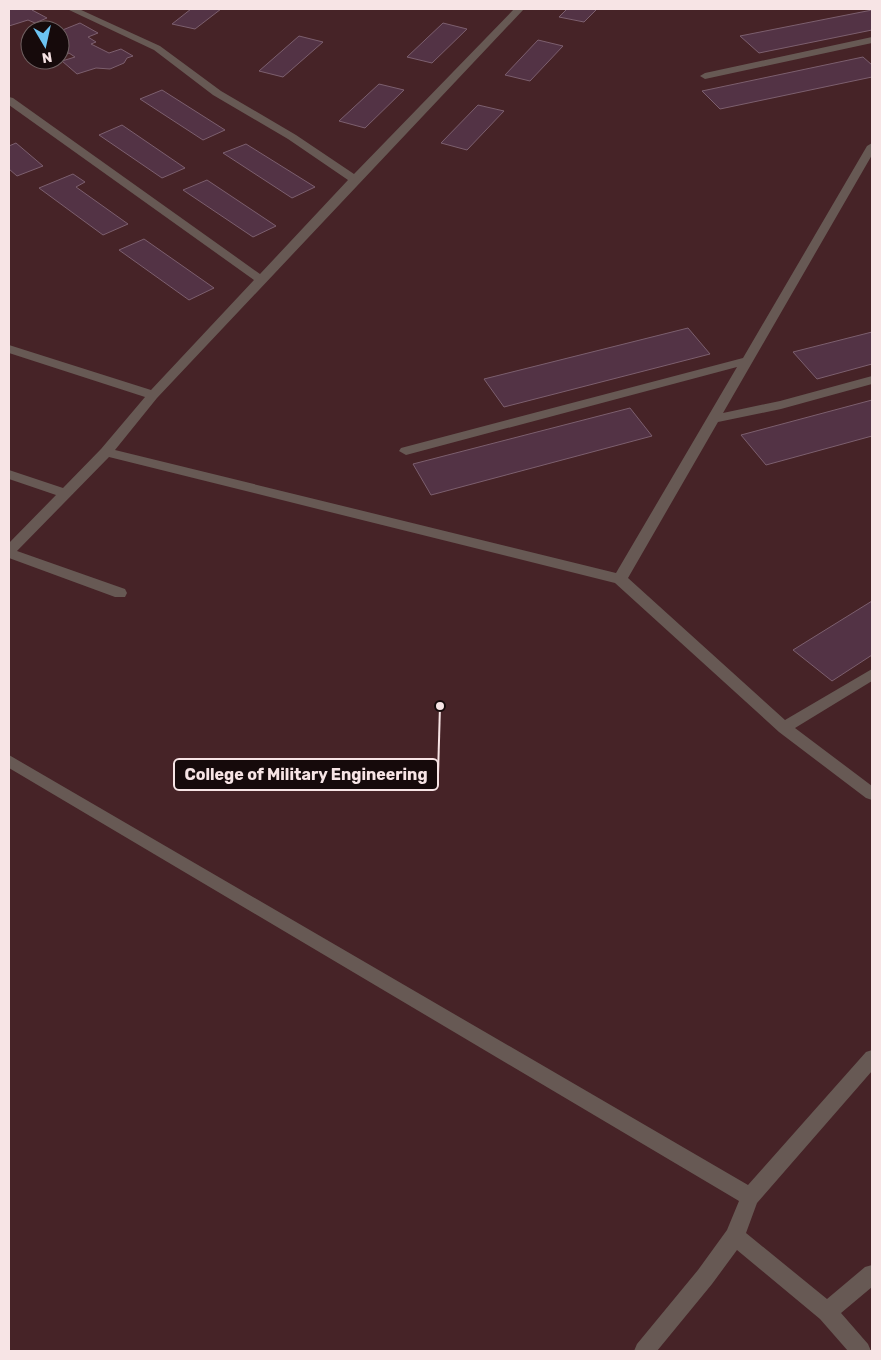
<svg xmlns="http://www.w3.org/2000/svg" width="881" height="1360" viewBox="0 0 881 1360" font-family="Rubik,sans-serif">
<style>
.built{fill:#462327;fill-rule:evenodd}
.building{fill:#533345;stroke:#7c5f6e}
.lines{fill:none;stroke-linecap:round;stroke-linejoin:round}
.minor{fill:#675954;fill-rule:evenodd}
.leader{fill:none;stroke:#f7e4e5;stroke-width:2}
.callout-dot{fill:#f7e4e5;stroke:#160a0b;stroke-width:2}
.callout{fill:#160a0b;stroke:#f7e4e5;stroke-width:2}
.callout-label{font-size:16px;text-anchor:middle;font-weight:bold;fill:#f7e4e5}
</style>
<rect width="100%" height="100%" fill="#371c1f"/>
<path class="built" d="M9,9H872V1351H9ZM30,30H60V60H30Z"/>
<path class="building" d="M9,9H36L32,10L47,18L35,23L28,20L9,26Z
M191,9H221L195,29L172,24Z
M567,9H597L584,22L559,17Z
M872,10V30L759,53L740,36Z
M80,23L98,33L88,37L96,42L91,44L109,53L121,49L133,56L127,58L124,63L110,69L96,68L77,74L62,61L75,57L69,53L60,57V31Z
M443,23L467,29L432,63L407,57Z
M299,36L323,42L283,77L259,71Z
M538,40L563,46L530,81L505,75Z
M863,57L872,65V77L720,109L702,91Z
M379,84L404,90L365,128L339,121Z
M162,90L225,130L203,140L140,99Z
M478,105L504,111L467,150L441,143Z
M122,125L185,168L162,178L99,135Z
M16,143L43,166L17,176L9,169V146Z
M246,144L315,187L292,198L223,153Z
M73,174L85,182L76,187L128,224L103,235L39,188Z
M207,180L276,226L253,237L183,190Z
M144,239L214,288L189,300L119,250Z
M688,328L710,354L504,407L484,379Z
M872,332V364L817,379L793,352Z
M872,400V436L766,465L741,435Z
M630,408L652,436L431,495L413,464Z
M872,601V655L832,681L793,650Z"/>
<g class="lines">
<path class="minor" d="M67,9H79L160,46L221,91L296,135L354,174L514,9H524L157,398L115,450L616,573L737,367L406,455L399,451L401,448L743,358L867,146L872,143V155L723,413L780,401L872,376V384L781,409L718,422L628,578L785,720L872,669V681L795,728L872,786V800L866,798L779,732L615,583L109,457L17,551L125,589L127,593L125,597H115L9,558V543L56,495L9,479V470L63,488L101,449L145,397L9,353V345L151,390L254,280L9,105V97L13,98L260,274L348,180L288,139L213,95L154,50Z
M872,37V43L705,79L700,76L705,73Z
M9,755L748,1185L866,1052L872,1050V1071L757,1203L746,1233L827,1299L865,1267L872,1265V1287L841,1313L868,1344L871,1351H848L820,1319L737,1250L712,1284L657,1351H634L637,1344L698,1270L727,1230L739,1201L9,768Z"/>
</g>
<path class="leader" d="M440 706L438 775"/>
<circle class="callout-dot" cx="440" cy="706" r="5"/>
<rect class="callout" x="174" y="759" width="264" height="31" rx="5"/>
<g class="callout-label">
<text x="306" y="780">College of Military Engineering</text>
</g>
<rect width="881" height="1360" fill="none" stroke="#f7e4e5" stroke-width="20"/>
<g transform="translate(45 45) rotate(171)"><circle r="24" fill="#160a0b" stroke="#706162"/>
<path d="M0-4L9 19L0 12L-9 19Z" fill="#6cc3f2"/>
<text y="-8" font-size="14" font-weight="bold" text-anchor="middle" fill="#f7e4e5">N</text>
</g>
</svg>
